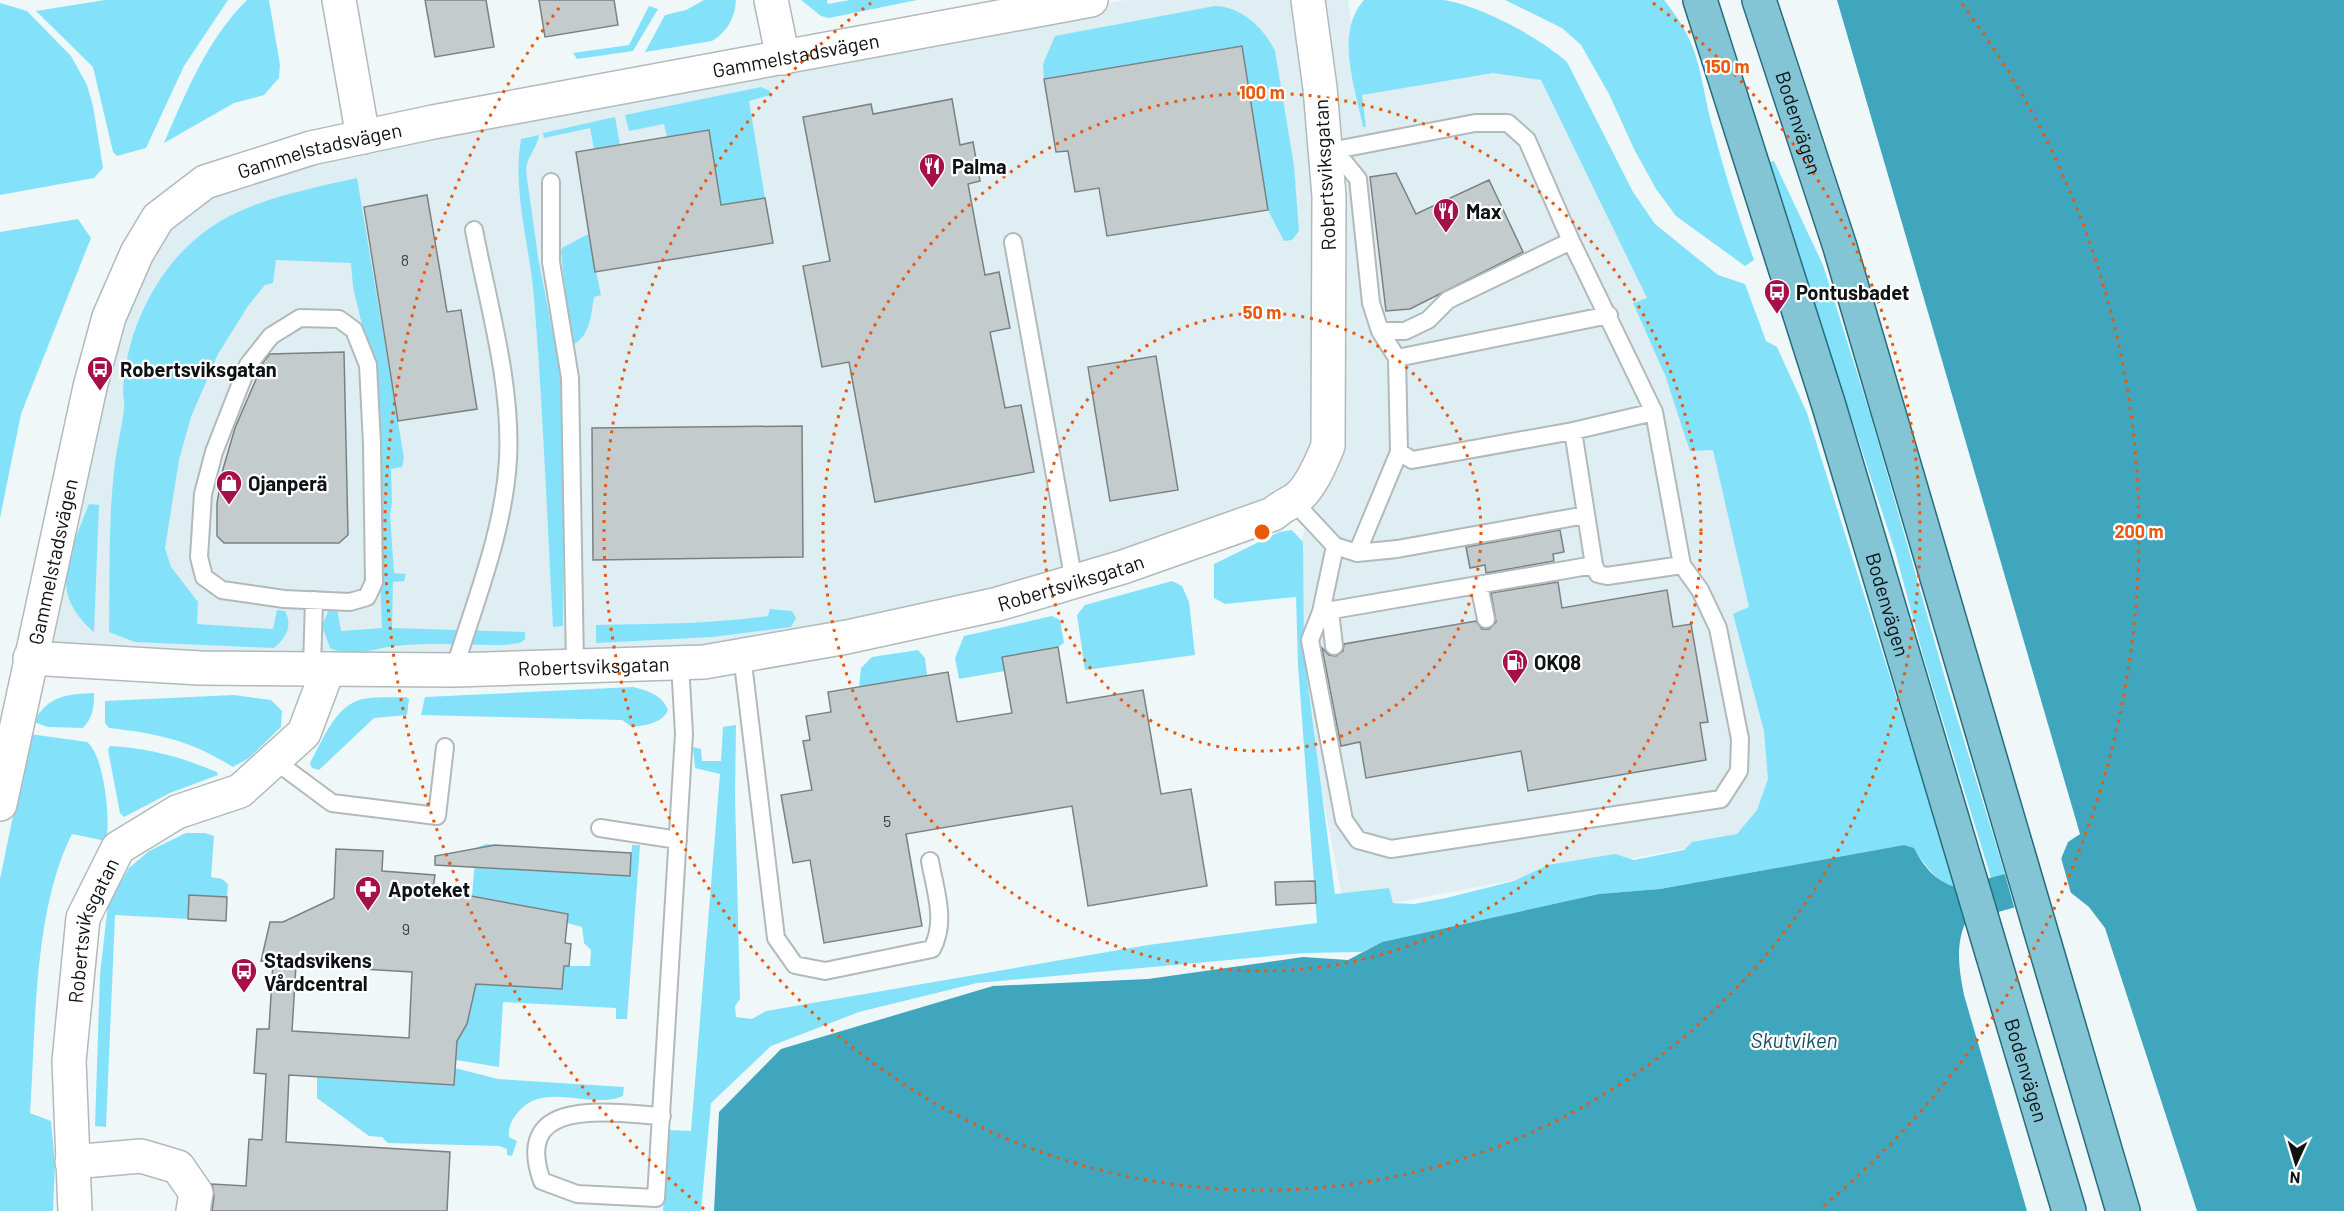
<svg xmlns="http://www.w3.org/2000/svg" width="2344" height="1211" viewBox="0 0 2344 1211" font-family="Barlow,sans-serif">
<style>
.built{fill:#deeef3}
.green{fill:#83e2fa}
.water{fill:#40a6be}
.pier{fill:#f0f7f9}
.building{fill:#c4cbcd;stroke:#7b8183;stroke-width:1.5;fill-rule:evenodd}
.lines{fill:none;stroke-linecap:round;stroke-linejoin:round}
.service-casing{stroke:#b2b9bb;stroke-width:20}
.minor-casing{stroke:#b2b9bb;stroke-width:36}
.tertiary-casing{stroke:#b2b9bb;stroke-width:36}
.primary-casing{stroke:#256d7d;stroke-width:36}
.service{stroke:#fff;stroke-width:16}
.minor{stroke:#fff;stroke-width:33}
.tertiary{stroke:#fff;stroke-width:33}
.primary{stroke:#83c5d4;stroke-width:33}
.ring{fill:none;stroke:#e8590c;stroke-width:3;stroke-dasharray:3 6}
.labels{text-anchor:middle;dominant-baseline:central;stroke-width:4.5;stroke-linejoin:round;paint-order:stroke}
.number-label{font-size:16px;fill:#3c4041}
.street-label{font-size:20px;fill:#0f1112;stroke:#fff}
.poi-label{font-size:20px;font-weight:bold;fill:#0f1112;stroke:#fff;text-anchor:start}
.water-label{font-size:21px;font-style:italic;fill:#154f5c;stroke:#fff}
.centre{fill:#e8590c;stroke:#fff;stroke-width:3}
.ring-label{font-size:18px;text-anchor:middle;font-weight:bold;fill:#e8590c;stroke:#fff;stroke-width:4.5;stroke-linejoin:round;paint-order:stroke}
</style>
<rect width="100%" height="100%" fill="#f0f7f9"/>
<path class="built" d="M1126,0H1348L1362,91L1494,68L1547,80L1651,302L1717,451L1799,827L1345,912L1304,700L1299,548L1322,473L1178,551L742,655L31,658L133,260L209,182L780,61Z"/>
<path class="green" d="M105,0H228L184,66L146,148L117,156L113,152L93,67L36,11Z
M247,0H269L280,65L279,78L264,95L234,103L164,143C186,93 207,39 247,0Z
M704,0H736C735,18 727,32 712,41L645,52L665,15L686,10Z
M801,0H827L828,4L850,0H917L829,18L821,16Z
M1364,0C1390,0 1418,0 1443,0C1480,5 1540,38 1567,62L1633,192L1655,224L1718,275L1745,284L1766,341L1777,347L1807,413L1956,887C1925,878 1924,852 1904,845L1660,889L1599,894L1382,942L1362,952L1304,953L977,983L859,1012L771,1046L711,1103L701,1211H663L668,1130L691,1131L720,774L695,768L693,747L701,749L702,761H721L723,727L736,725L735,796L740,999L735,1006L736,1017L752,1019L766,1011L1148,945L1317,923L1298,665L1296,597L1225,604L1214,598V564L1279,532L1292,530L1303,542L1304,655L1335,894L1389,888L1393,903L1414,904L1446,898L1514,881L1548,865L1615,854L1634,860L1684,850L1692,842L1737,834L1757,810L1768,779L1764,731L1733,614L1749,607L1713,450L1690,451L1665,375L1633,303L1647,298L1541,80L1493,73L1362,95L1366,127H1363C1356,89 1334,33 1364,0Z
M1505,0H1664C1704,49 1698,76 1714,132C1725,175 1739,217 1754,260L1745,266L1676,216L1656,189L1634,149L1609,94L1581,45L1562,28Z
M0,3L27,11L71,56L87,85L93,106L103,168L94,178L0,195Z
M649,6L658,9L633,51L577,59L573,53L629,45Z
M1215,6C1242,7 1263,27 1275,51L1294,166L1299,231L1292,240L1284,241L1268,210L1241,46L1044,79L1043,64L1055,36Z
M761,87L770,91V95L749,101L765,198L721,205L709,130L667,137L664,124L629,131L625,115Z
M615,117L620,145L594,149L590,128L544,138L543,133Z
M539,135C537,149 526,157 526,171L538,257L561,376L564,451L563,626L553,627C547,517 543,407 534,298C530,246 512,191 521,139Z
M1774,161L1823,265L1871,417L1947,685L2005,874L1991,878L1924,659L1895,551L1767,162Z
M357,178L404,458L402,467L391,469L392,502L390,515L394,573L406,574L404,581L393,582L392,628L525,632V639L520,643L503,645C467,645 430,642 395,646C372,649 352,658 330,648L322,626L329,609L337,608L341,631L382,628L372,367L353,287L351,263L276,260L273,283L265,285L248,306L218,354L191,417L179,460L165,548L171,567L198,602L197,624L273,629L277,610L285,611C293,626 286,638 274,648L135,642L109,632C110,578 108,517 115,463C117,445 122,427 124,409C125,403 123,397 123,391C126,330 157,266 207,230C251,199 305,190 357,178Z
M78,219L91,238L21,414L0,518V232Z
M588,234L601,295L594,297C591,314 590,339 571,345L561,252L562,248Z
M89,504L99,505L94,632C46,591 70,554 89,504Z
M1172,581L1182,586L1189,602L1195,655L1085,670L1077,615L1085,605Z
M770,609L792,611L796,618L791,627L712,637L596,643V625C653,624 711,624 768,616Z
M1052,616L1060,620L1064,643L1058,647L1003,657L1005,671L959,679L955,658L964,636Z
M918,650L925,658L927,675L859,687L861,668L872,657Z
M633,687C649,691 662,695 668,710C662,724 645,725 632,727L622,720L421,715L425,697Z
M94,693C94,708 93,717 83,728L48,727L34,722C47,696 67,694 94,693Z
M234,695L271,700L282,711L281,727L249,758L233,767C190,740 159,734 109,728L105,723V701Z
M406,697L409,699L407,715L374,718L319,770L312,768L310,763C322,742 334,708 359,700C373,696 392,698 406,697Z
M30,734L87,742C104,754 111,821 106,841L72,834C33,911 36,1028 30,1113L51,1121L55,1164L53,1211H0V879Z
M110,746C148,748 181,757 217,772L218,775L170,793L124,817L120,813L108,750Z
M186,833H205L214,836L211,877L222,879L228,884L227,897L189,895L188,919L115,915L106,1127L95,1126L100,975L108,904L129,868L149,851Z
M486,844L497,845L496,868L630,876L632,845H640L627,1019H616V1008L503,1002L499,1067L456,1060L457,1041L467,1024L476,984L562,989L564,966H590L591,950L584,943L582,927L567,923V917L471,908L476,848Z
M455,1068L498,1079L624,1087L623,1096C591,1110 545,1081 519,1111C512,1119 508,1127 509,1137L517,1141L512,1156L507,1155V1149L499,1146L388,1143L382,1137L369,1136L317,1098V1077L454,1085Z"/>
<path class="water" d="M1837,0H2344V1211H2197L2105,928L2089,907L2070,892L1966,921C1955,946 1959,969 1964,995L2027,1211H714L719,1112L781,1049L993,986L1148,979L1303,957L1348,960L1382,942L1599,894L1660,889L1904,845L1914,848C1924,867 1935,881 1956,887L2061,859L2068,842L2080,834Z"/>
<path class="pier" d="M2060,854L2072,897L2070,895L2015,910L2004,871Z"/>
<path class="building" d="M425,0H486L494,47L435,57Z
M539,0H614L618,25L545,37Z
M1242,46L1268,210L1107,236L1099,188L1075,192L1068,151L1056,152L1044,79Z
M952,99L960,145L973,142L980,181L968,184L985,275L999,272L1010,328L990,332L1005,408L1021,405L1034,472L875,502L849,362L822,367L803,266L830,261L803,117L871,104L873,114Z
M709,130L721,205L765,198L773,243L595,272L576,152Z
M1396,173L1416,214L1489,180L1523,252L1410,309L1386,311L1370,177Z
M427,195L447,312L461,310L477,409L398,421L364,207Z
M344,352L348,535L339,543H224L217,536V503L223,469L235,428L264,361L270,354Z
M1156,356L1178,490L1110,501L1088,367Z
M802,426L803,557L593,560L592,428Z
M1560,530L1564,552L1553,554L1554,561L1486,573L1485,565L1470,568L1466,547Z
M1558,582L1562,608L1667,590L1673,627L1691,624L1708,722L1700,723L1706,760L1528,791L1521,751L1366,778L1360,742L1341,746L1322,648L1329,655L1336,656L1343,651L1344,644L1476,621L1482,629H1489L1496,622L1491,593Z
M1058,647L1067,703L1143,690L1161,794L1191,789L1207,886L1088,906L1072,806L906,834L922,926L824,943L810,860L793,863L781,795L812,790L803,741L810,740L806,716L831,712L828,692L948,672L957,722L1012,713L1002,657Z
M495,845L631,853L630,876L435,865V856Z
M336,849L383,851L382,871L435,875L433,889L568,914L565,943L571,944L569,966H564L562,989L476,984L467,1024L457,1041L454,1085L289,1075L286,1142L450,1152L447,1211H212L214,1196L212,1184L246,1186L249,1139L262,1140L266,1074L254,1073L257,1029H269L273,962L261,961L270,922H283L334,898ZM296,965L412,972L409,1038L292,1031Z
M1315,881L1316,903L1276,905L1275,882Z
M189,895L227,897L226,921L188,919Z"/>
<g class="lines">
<g class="service-casing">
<path id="service" d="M1325,152L1475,123H1508L1527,140L1571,241L1654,412L1573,431L1412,460L1399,452L1397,358L1380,331
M1325,152L1345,163L1358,179L1371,303L1380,331H1405L1428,320L1448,300L1571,241
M551,182V262L570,378L575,665
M1013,242L1074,582
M300,318L339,319L354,330L368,365L372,444L374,582L367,597L350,602L284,599L222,590L204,577L199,557L203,494L214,452L248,365L271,336Z
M1397,358L1609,315
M1573,431L1594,565L1598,574L1607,576L1682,565L1654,412
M1293,501L1335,546L1357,553L1397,549L1586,515
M1335,546L1321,612L1310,640L1344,820L1358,840L1391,849L1721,799L1739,771L1740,739L1718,628L1700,590L1682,565
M1357,553L1399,452
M1479,585L1486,619
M1330,611L1334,646
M1321,612L1594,565
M742,655L776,938L795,965L825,971L932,949C947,921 935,890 930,861
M312,668L314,600
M454,670C475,601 504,532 508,459C512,383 488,304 474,230
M274,760L332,803L437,816L445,747
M600,828L678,840
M662,1116C612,1113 511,1095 542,1181L577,1194L656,1198L684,734L680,663"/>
</g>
<g class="minor-casing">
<g id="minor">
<path d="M771,0L783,58"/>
<path id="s1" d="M30,658L200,668L454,670L704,662L847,637L998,604L1123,567L1273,514C1280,508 1285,505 1293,501C1309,492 1321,463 1328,446L1329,196L1320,88L1308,0"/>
<path d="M72,1162L141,1156L178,1167L196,1193L193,1211"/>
<path id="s2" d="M75,1211L69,1061L83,918L118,848L177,812L240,791L304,733L328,669"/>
</g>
</g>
<g class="tertiary-casing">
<g id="tertiary">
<path d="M339,0L363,137"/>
<path id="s3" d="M0,804L90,387L109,317L137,253L158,218L205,182L311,148L433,122L1091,0"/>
</g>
</g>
<g class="primary-casing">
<g id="primary">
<path id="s4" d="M1700,0L1829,406L2069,1211"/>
<path id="s5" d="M1759,0L1840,247L2123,1211"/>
</g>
</g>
<use href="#service" class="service"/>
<use href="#minor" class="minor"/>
<use href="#tertiary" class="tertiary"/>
<use href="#primary" class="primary"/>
</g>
<g class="ring">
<circle cx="1262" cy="532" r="219"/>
<circle cx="1262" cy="532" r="439"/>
<path d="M1653 3A658 658 0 1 1 871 3"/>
<path d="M704 1209A877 877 0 0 1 562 4M1962 4A877 877 0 0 1 1820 1209"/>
</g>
<defs>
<g id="restaurant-pin" transform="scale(1.35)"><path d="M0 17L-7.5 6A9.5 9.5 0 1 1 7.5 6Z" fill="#a5104b" stroke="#fff"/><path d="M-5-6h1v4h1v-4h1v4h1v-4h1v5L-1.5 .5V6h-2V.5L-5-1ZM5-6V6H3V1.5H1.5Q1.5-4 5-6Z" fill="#fff"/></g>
<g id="bus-pin" transform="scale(1.35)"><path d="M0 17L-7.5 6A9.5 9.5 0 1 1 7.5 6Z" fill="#a5104b" stroke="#fff"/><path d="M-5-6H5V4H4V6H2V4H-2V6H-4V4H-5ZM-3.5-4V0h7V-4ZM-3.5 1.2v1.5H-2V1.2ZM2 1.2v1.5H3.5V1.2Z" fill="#fff"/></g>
<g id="shop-pin" transform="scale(1.35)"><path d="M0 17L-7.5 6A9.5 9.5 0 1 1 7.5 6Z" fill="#a5104b" stroke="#fff"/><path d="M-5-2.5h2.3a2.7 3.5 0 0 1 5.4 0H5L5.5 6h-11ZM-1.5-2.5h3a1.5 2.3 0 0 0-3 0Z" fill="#fff"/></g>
<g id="fuel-pin" transform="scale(1.35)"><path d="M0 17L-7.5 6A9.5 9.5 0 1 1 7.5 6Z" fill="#a5104b" stroke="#fff"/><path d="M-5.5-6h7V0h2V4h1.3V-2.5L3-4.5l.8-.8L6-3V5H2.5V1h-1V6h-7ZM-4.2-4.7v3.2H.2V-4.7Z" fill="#fff"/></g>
<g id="pharmacy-pin" transform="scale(1.35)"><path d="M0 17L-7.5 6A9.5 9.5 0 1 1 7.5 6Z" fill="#a5104b" stroke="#fff"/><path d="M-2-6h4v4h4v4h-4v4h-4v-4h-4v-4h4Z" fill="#fff"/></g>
</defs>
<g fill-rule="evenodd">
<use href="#restaurant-pin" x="932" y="166"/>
<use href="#restaurant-pin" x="1446" y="211"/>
<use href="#bus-pin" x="1777" y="292"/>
<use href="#bus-pin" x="100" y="369"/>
<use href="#shop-pin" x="229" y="483"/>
<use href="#fuel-pin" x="1515" y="662"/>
<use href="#pharmacy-pin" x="368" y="889"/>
<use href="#bus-pin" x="244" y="971"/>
</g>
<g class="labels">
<g class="number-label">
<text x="405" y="259">8</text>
<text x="887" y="820">5</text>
<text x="406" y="928">9</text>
</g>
<g class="street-label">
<text stroke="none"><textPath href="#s3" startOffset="1274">Gammelstadsvägen</textPath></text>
<text stroke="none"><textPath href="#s5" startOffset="129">Bodenvägen</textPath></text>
<text stroke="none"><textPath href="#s3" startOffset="788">Gammelstadsvägen</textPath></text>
<text transform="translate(1324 175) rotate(-93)">Robertsviksgatan</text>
<text stroke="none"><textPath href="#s3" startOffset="248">Gammelstadsvägen</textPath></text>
<text stroke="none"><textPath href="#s1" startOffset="1050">Robertsviksgatan</textPath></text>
<text stroke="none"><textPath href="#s4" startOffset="633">Bodenvägen</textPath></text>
<text stroke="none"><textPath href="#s1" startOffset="564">Robertsviksgatan</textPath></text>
<text stroke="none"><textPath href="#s2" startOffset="284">Robertsviksgatan</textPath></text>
<text stroke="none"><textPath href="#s4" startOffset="1119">Bodenvägen</textPath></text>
</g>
<g class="poi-label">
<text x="952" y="166">Palma</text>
<text x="1466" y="211">Max</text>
<text x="1796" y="292">Pontusbadet</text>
<text x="120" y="369">Robertsviksgatan</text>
<text x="248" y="483">Ojanperä</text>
<text x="1534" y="662">OKQ8</text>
<text x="388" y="889">Apoteket</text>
<text x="264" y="960">Stadsvikens<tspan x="264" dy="23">Vårdcentral</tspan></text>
</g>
<g class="water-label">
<text x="1794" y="1039">Skutviken</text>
</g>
</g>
<circle cx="1262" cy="532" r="9" class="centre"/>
<g class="ring-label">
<text x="1727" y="73">150 m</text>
<text x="1262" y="99">100 m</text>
<text x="1262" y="319">50 m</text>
<text x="2139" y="538">200 m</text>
</g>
<g transform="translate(2296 1163) rotate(184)" stroke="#ffffff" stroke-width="4.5" paint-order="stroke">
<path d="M0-4.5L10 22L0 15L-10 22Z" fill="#0f1112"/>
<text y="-9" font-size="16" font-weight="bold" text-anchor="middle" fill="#0f1112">N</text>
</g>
</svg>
